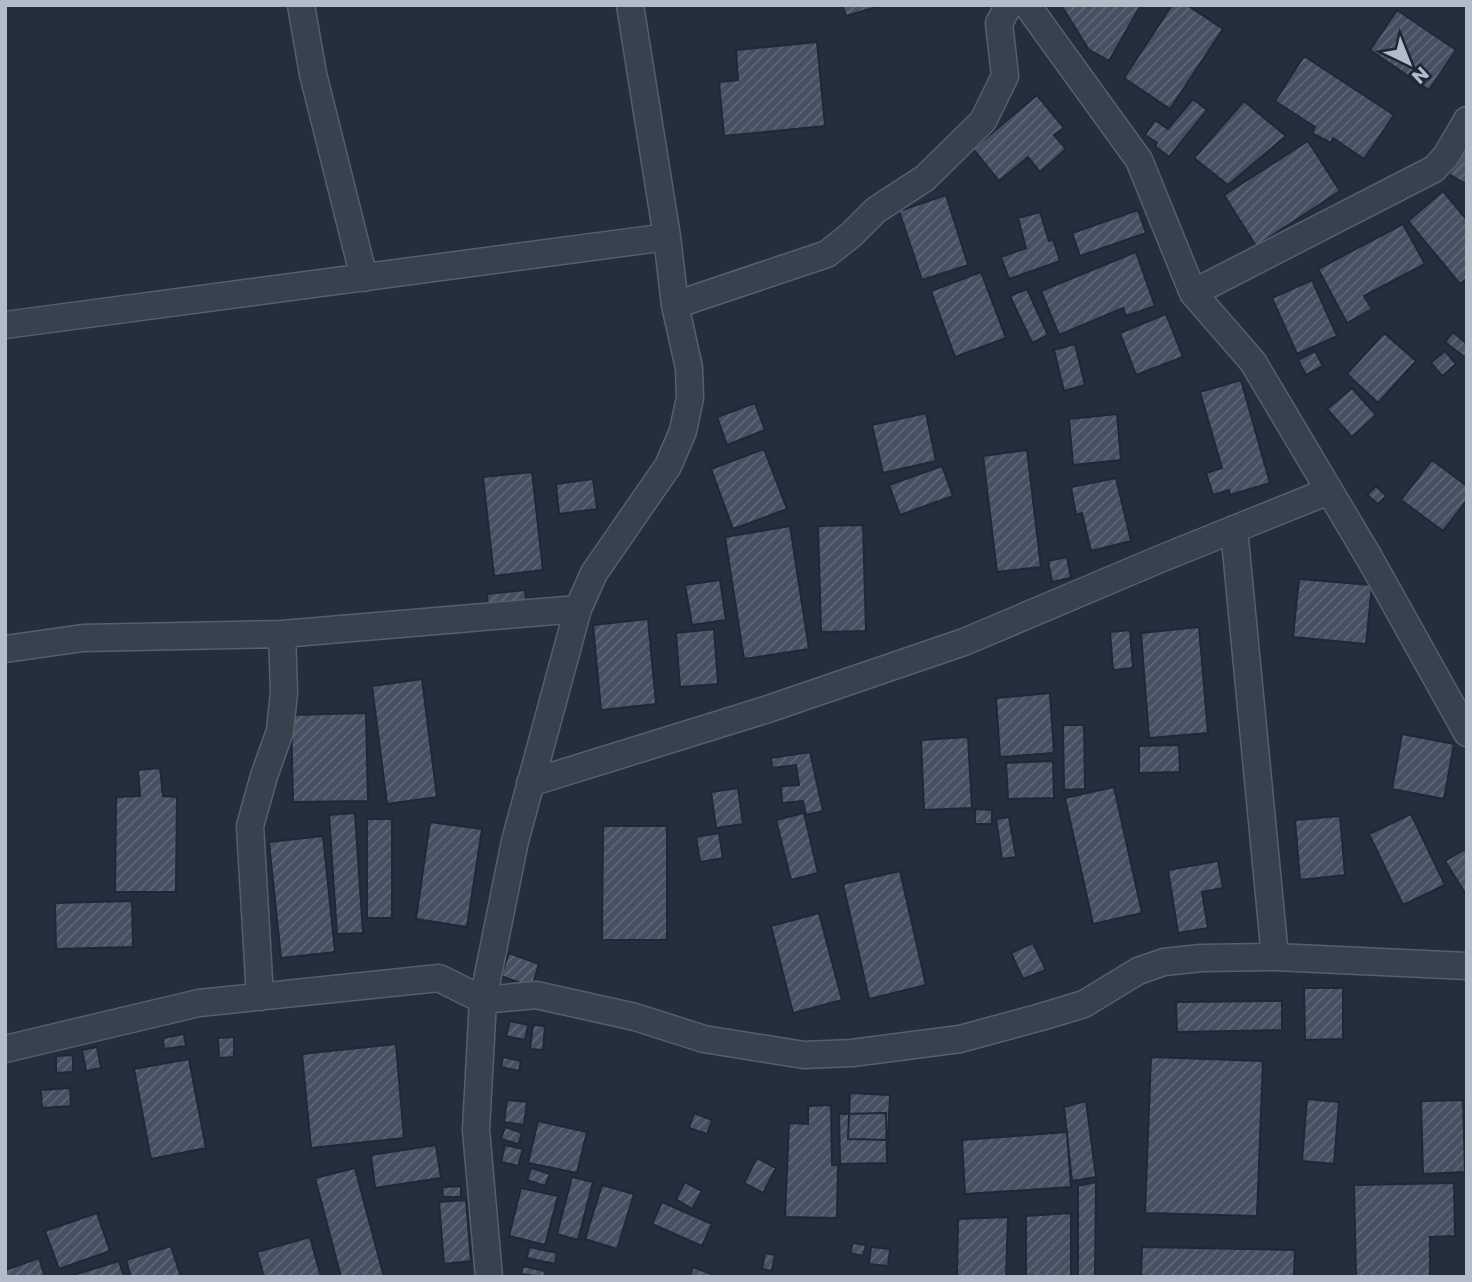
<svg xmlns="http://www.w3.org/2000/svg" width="1472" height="1282" viewBox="0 0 1472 1282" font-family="Poppins,sans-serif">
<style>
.building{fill:url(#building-hatch);stroke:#1f2835;stroke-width:2}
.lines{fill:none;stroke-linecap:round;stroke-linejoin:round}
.street-casing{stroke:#565f6c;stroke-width:29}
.street{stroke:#38414e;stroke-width:26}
</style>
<defs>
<pattern id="building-hatch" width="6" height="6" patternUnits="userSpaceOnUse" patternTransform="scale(1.75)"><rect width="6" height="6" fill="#455162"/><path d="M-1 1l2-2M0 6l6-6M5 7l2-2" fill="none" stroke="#5d6877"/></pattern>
</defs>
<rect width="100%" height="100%" fill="#242f3e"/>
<path class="building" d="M842,5H884L846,16Z
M1061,5H1141L1109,61L1089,50Z
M1172,5H1187L1223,29L1170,109L1124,78Z
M1397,10L1456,50L1429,90L1370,50Z
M817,42L825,126L724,136L719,82L738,80L736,50Z
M1304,56L1394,115L1364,159L1333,138L1331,143L1312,133L1315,127L1275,101Z
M1037,95L1064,128L1054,135L1066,149L1040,172L1028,157L999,181L973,149Z
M1193,99L1207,110L1169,157L1155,146L1157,143L1145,135L1155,120L1168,129Z
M1244,101L1286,136L1228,185L1194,158Z
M1308,141L1340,191L1256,246L1224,195Z
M1467,147V185L1449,174Z
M1443,191L1467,220V278L1460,284L1408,221Z
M946,195L968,265L922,280L899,211Z
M1138,210L1146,233L1080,256L1072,233Z
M1040,212L1049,241L1053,239L1060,261L1009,279L1001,257L1026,248L1018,218Z
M1403,224L1425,264L1364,296L1372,309L1347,323L1318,269Z
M1136,252L1155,306L1126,316L1123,308L1059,335L1041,291Z
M981,272L1006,338L955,357L931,291Z
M1312,280L1337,336L1297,354L1272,298Z
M1027,289L1048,335L1032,343L1010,296Z
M1166,314L1183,357L1136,375L1120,333Z
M1453,332L1467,344V359L1445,342Z
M1384,333L1416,361L1378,403L1347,374Z
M1075,344L1085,385L1064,391L1054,350Z
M1315,351L1323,366L1306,375L1298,360Z
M1445,351L1456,364L1442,376L1431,363Z
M1241,380L1270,483L1230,495L1229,490L1213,495L1206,473L1222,468L1200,392Z
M1352,388L1376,415L1352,437L1327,409Z
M755,403L765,430L727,445L717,417Z
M926,413L936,461L883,473L872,425Z
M1117,414L1121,460L1073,465L1069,419Z
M764,449L787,509L733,529L711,469Z
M1027,450L1041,567L997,572L983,456Z
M1432,460L1467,486V500L1443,531L1401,500Z
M942,466L953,496L900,515L889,485Z
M532,472L543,570L494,576L483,477Z
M1116,478L1131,541L1091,551L1082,513L1076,515L1071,487Z
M593,479L597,509L559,514L556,484Z
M1376,486L1386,496L1378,504L1367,495Z
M863,525L866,631L821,632L818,526Z
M790,526L809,649L744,659L725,537Z
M1067,557L1071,578L1052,582L1048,561Z
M1299,579L1372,585L1366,644L1293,637Z
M720,580L726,620L692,625L685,585Z
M525,590L527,610L488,614L487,594Z
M648,619L656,704L601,710L593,625Z
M1199,627L1208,733L1149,738L1141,633Z
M714,629L718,684L680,687L676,633Z
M1130,630L1133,668L1113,670L1110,632Z
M422,679L437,797L387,804L372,686Z
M1050,693L1054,753L1000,757L996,698Z
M366,713L368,801L293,802L291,715Z
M1063,725H1084L1085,789L1064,790Z
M1402,734L1454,744L1444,799L1392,789Z
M968,737L972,808L924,810L921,740Z
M1179,745L1180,772L1139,773V746Z
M810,752L823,811L806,815L803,801L782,803L781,786L799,785L796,765L772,768L771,758Z
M1053,761L1054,798L1008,799L1006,763Z
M160,768L163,796L177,797L176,892H115L116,797L140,796L138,770Z
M1114,787L1142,913L1093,924L1065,798Z
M738,788L743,824L716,828L711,792Z
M975,809L992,810V824H975Z
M355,813L363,933L337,934L329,815Z
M804,813L818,873L791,880L776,820Z
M1411,814L1445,885L1403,905L1369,834Z
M1340,816L1345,875L1300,880L1295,820Z
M1009,817L1016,857L1002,859L996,819Z
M367,819H392V918H367Z
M430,822L482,829L467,927L416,919Z
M603,826H667V940H602Z
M719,833L723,858L700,862L696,837Z
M323,836L335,952L281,958L269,842Z
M1467,848V896L1445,861Z
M1218,861L1223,888L1202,892L1208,928L1178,933L1168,870Z
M900,871L926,985L869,999L843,884Z
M132,901L133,947L56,949L55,903Z
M819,913L842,1000L793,1013L771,926Z
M1033,943L1046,970L1023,979L1011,953Z
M509,953L539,964L532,987L501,976Z
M1304,988H1343V1039L1305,1040Z
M1282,1001V1030L1177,1032L1176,1002Z
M510,1021L528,1025L525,1040L506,1036Z
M533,1025L545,1026L543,1050L530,1049Z
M184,1034L186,1046L164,1049L163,1038Z
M234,1037V1057L219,1058L218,1038Z
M396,1044L404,1138L311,1148L302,1054Z
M97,1047L101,1068L86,1071L82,1050Z
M73,1055V1072L56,1073V1056Z
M503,1057L521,1061L519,1071L501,1067Z
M1151,1057L1263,1061L1257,1216L1145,1213Z
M189,1059L206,1148L151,1159L134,1069Z
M70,1088L71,1106L42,1108L41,1090Z
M850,1093L890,1095L888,1140L848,1139Z
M1307,1099L1339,1102L1334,1164L1302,1161Z
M507,1100L527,1102L524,1125L504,1122Z
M1463,1100L1465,1172L1423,1174L1421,1101Z
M1086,1101L1096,1177L1072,1181L1064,1107Z
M831,1105L832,1165H838L837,1218L785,1217L789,1123L808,1124V1106Z
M694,1113L712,1120L707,1134L689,1128Z
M886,1113L887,1163L840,1164L839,1114Z
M538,1121L587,1132L577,1173L528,1163Z
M505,1127L522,1133L518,1144L501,1139Z
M1067,1132L1071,1187L965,1194L962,1140Z
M436,1145L441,1178L375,1188L371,1155Z
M505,1145L523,1149L518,1166L501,1162Z
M757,1158L776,1168L763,1193L744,1183Z
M355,1168L384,1277H341L315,1178Z
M531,1168L550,1174L545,1186L527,1180Z
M572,1177L593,1182L578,1240L557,1234Z
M685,1182L702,1191L692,1209L676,1199Z
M1096,1182L1095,1277H1078V1186Z
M1454,1183L1455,1236L1430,1237V1277H1356L1354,1185Z
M602,1185L634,1194L617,1249L585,1239Z
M461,1186V1197H443L442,1187Z
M521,1188L558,1196L545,1245L509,1236Z
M466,1200L471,1261L444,1264L439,1202Z
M662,1202L712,1224L702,1246L652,1224Z
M97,1213L110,1251L59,1269L45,1231Z
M1071,1213V1277H1026V1216Z
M1008,1217L1006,1277H957L958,1219Z
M310,1237L321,1277H264L257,1252Z
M853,1243L866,1245L863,1256L850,1253Z
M171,1246L181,1277H131L126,1260Z
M529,1247L557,1253L555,1264L527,1258Z
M871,1247L890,1249L888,1266L869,1264Z
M1142,1247L1295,1250L1294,1277H1141Z
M765,1253L775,1255L772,1271L762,1269Z
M39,1258L45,1277H5V1270Z
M119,1261L124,1277H67Z
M523,1266L545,1271L544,1277L521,1274Z
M693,1267L719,1277H690Z"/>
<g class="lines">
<g class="street-casing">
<path id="street" d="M301,5L313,74L364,278
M1027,5L1139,160L1193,293L1253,362L1370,559L1467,733
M1193,293L1434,169L1446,156L1467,120
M675,305L827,254L852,234L876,210L925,178L983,121L1005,76L999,23L1009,5
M5,325L667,237
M1234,529L1275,957
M5,649L83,638L282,634L578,609
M530,783L768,709L964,642L1160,559L1329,491
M260,997L250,826L264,776L280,731L284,692L282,634
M5,1049L199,1003L439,978L483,1000L536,995L635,1017L704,1039L804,1055L852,1053L960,1039L1041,1017L1084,1004L1138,971L1164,962L1201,958L1275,957L1467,966
M489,1277L476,1130L483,1000L515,841L578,609L594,573L668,466L683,431L690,398L689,368L675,305L667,237L630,5"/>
</g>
<use href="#street" class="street"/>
</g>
<rect width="1472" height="1282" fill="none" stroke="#b4bcc9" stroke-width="14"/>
<g transform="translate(1409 63) rotate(137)" stroke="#1d2633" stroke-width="5" paint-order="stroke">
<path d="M0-5L12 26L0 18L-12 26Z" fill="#b4bcc9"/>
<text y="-10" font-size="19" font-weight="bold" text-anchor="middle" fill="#b4bcc9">N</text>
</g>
</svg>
